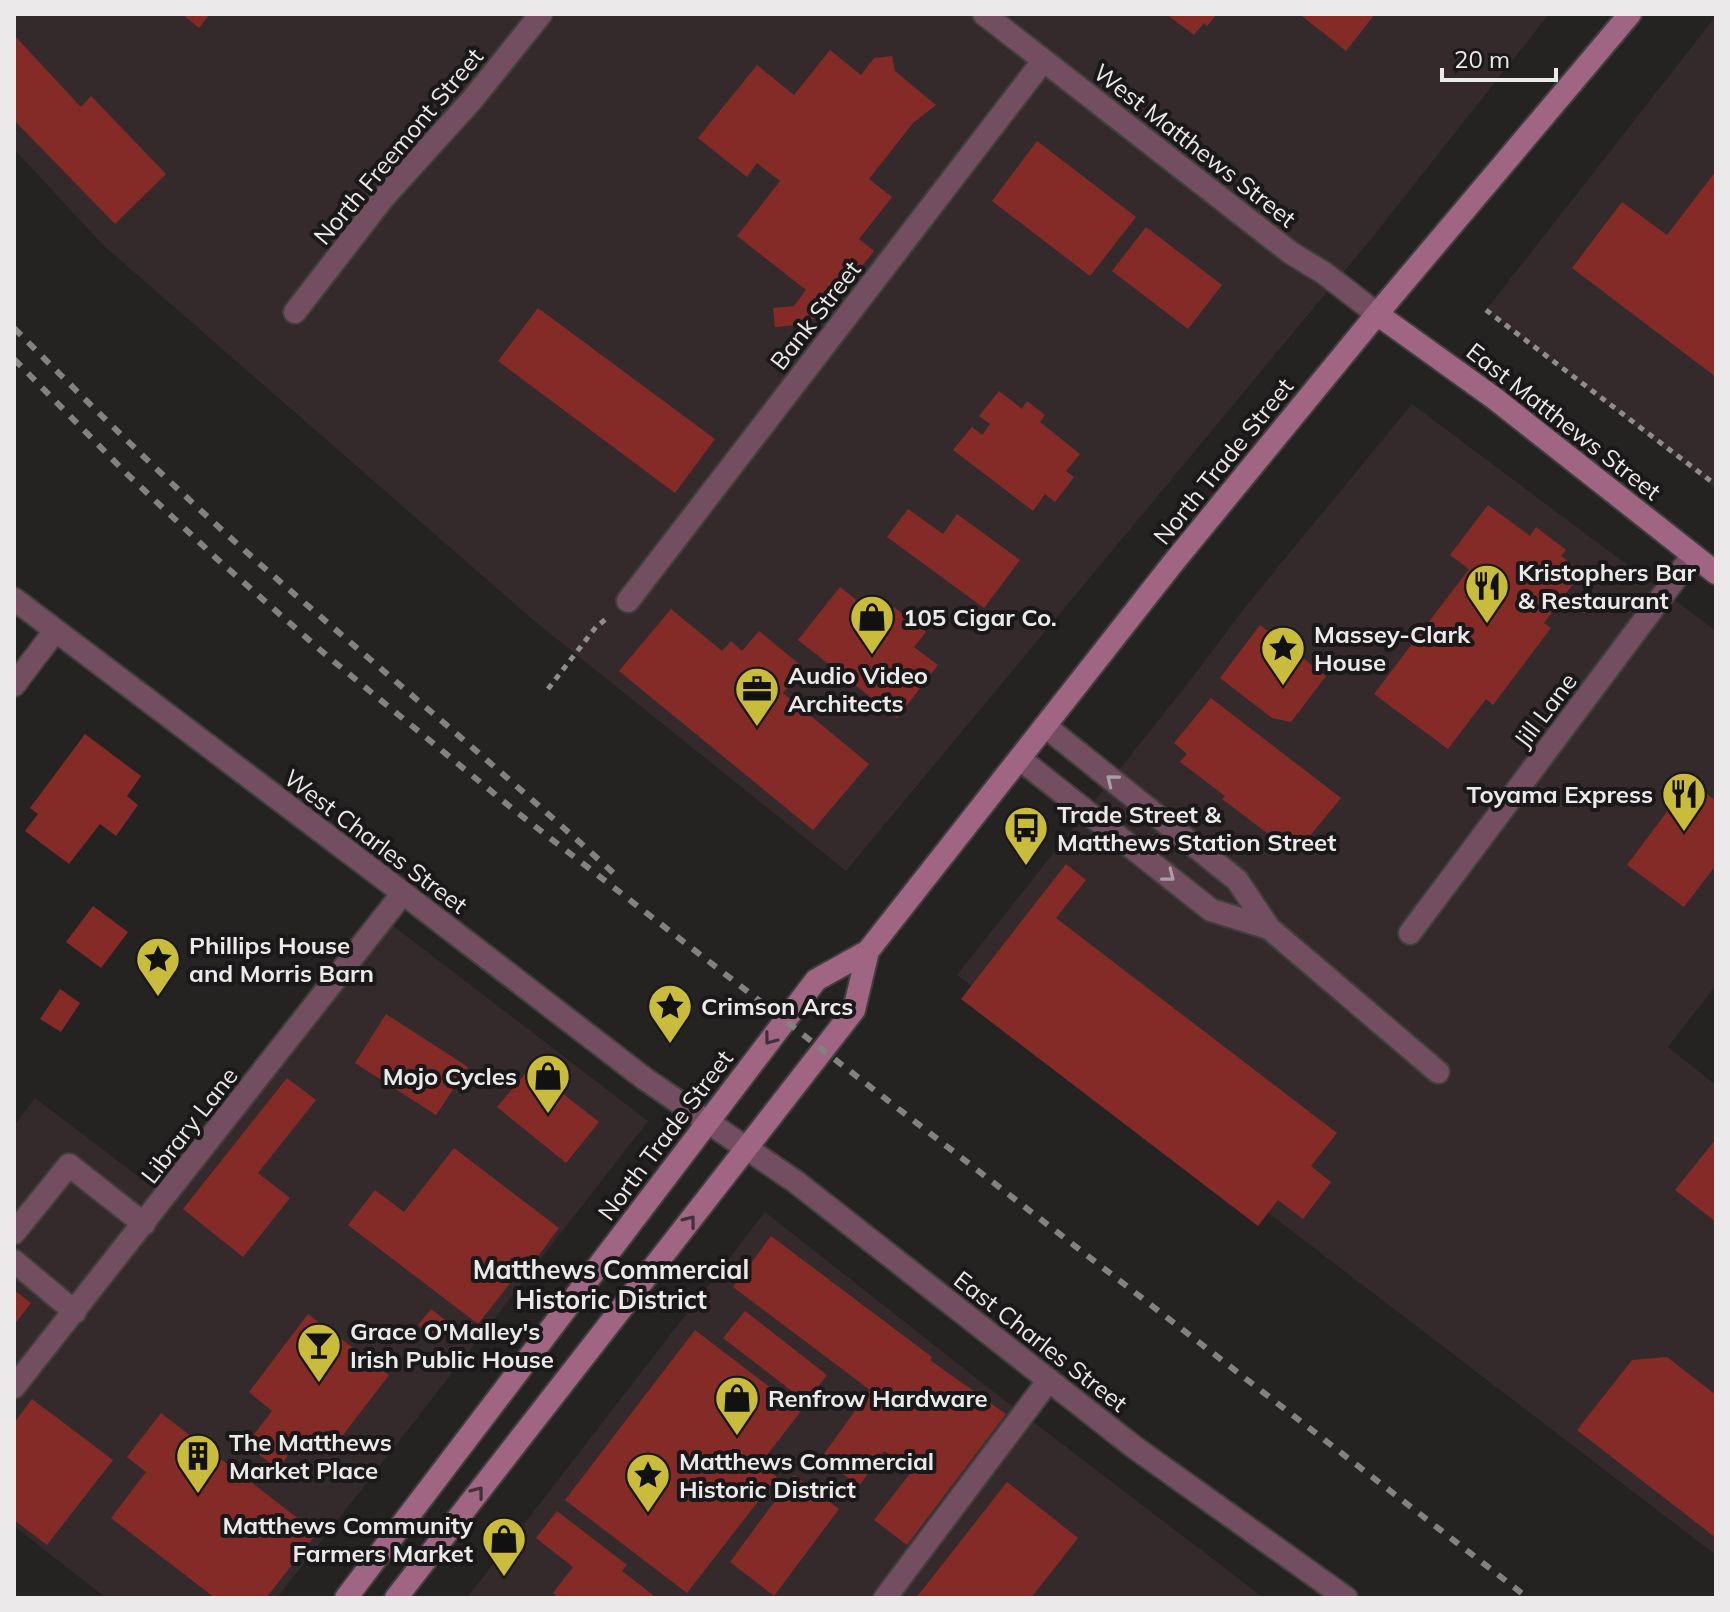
<svg xmlns="http://www.w3.org/2000/svg" width="1730" height="1612" viewBox="0 0 1730 1612" font-family="Mulish,sans-serif">
<style>
.built{fill:#342a2c}
.building{fill:#842b28}
.lines{fill:none;stroke-linecap:round;stroke-linejoin:round}
.service-casing{stroke:#413e3e;stroke-width:26}
.minor-casing{stroke:#413e3e;stroke-width:26}
.tertiary-casing{stroke:#413e3e;stroke-width:26}
.secondary-casing{stroke:#413e3e;stroke-width:26}
.path{stroke:#8f8d8d;stroke-width:5;stroke-dasharray:6 6;stroke-linecap:butt}
.service{stroke:#724e60;stroke-width:22}
.minor{stroke:#724e60;stroke-width:22}
.tertiary{stroke:#724e60;stroke-width:22}
.secondary{stroke:#9f6583;stroke-width:22}
.rail{stroke:#838181;stroke-width:6;stroke-dasharray:10 10;stroke-linecap:butt}
.oneway{stroke:#ae9ca4}
.oneway2{stroke:#432f39}
.labels{text-anchor:middle;dominant-baseline:central;stroke-width:8;stroke-linejoin:round;paint-order:stroke}
.street-label{font-size:24px;fill:#ebe9e9;stroke:#1b1819}
.poi-label{font-size:24px;font-weight:bold;fill:#ebe9e9;stroke:#1b1819;text-anchor:start}
.neighbourhood-label{font-size:26px;font-weight:bold;fill:#ebe9e9;stroke:#1b1819}
</style>
<rect width="100%" height="100%" fill="#252222"/>
<path class="built" d="M14,14H1549L1371,239L846,871L532,619L103,245L14,149Z
M1716,16V489L1486,310Z
M1412,404L1716,631V985L1668,1047L1716,1085V1555L957,975L1195,674L1246,606Z
M392,925L648,1121L277,1598H106L14,1526V1126L35,1098L155,1189L181,1195Z
M765,1212L981,1382L1264,1598H467Z"/>
<path class="building" d="M182,14H210L199,28Z
M1166,14H1217L1207,26L1204,23L1194,35Z
M1304,14H1375L1346,51L1302,16Z
M14,35L81,107L91,96L166,174L115,224L14,120Z
M830,50L861,75L874,58L892,56L895,71L936,105L913,123L869,179L892,197L859,239L874,251L831,304L807,324L775,327L773,308L794,306L806,290L737,236L780,181L757,163L747,177L698,138L757,65L794,95Z
M1037,141L1136,217L1090,276L992,201Z
M1716,171V377L1572,268L1622,202L1667,235Z
M1146,227L1222,285L1188,329L1112,271Z
M538,308L715,439L675,493L498,361Z
M999,391L1022,409L1027,401L1045,415L1040,422L1080,454L1066,471L1074,477L1055,502L1045,494L1033,511L953,450L972,427L982,435L990,424L979,416Z
M1488,505L1530,536L1536,527L1566,550L1561,556L1582,572L1544,623L1551,628L1493,705L1486,699L1448,749L1374,694L1469,569L1450,555Z
M908,509L943,534L957,514L1020,560L984,608L887,537Z
M840,587L883,621L894,607L926,632L914,647L938,665L897,718L798,640Z
M671,609L722,651L731,641L742,651L759,631L804,668L783,693L869,764L813,830L619,671Z
M1260,625L1326,676L1291,722L1272,718L1220,678Z
M1211,698L1341,798L1295,854L1222,799L1225,796L1180,762L1187,754L1174,743Z
M85,734L141,776L127,796L138,805L116,836L100,824L69,864L25,831L38,814L30,808Z
M1690,781L1716,801V865L1684,907L1627,865Z
M1066,864L1086,880L1056,918L1337,1133L1311,1166L1331,1182L1303,1219L1278,1200L1258,1226L961,999Z
M93,906L128,932L101,968L66,942Z
M60,989L80,1003L61,1032L40,1019Z
M386,1014L468,1067L436,1115L355,1063Z
M530,1068L599,1122L566,1163L497,1107Z
M287,1078L316,1100L258,1173L290,1198L243,1257L183,1209Z
M1716,1139V1222L1675,1190Z
M454,1148L559,1228L530,1267L526,1263L478,1324L348,1225L375,1190L404,1212Z
M771,1236L932,1357L930,1360L1006,1414L907,1545L874,1520L912,1471L884,1451L859,1486L821,1458L870,1390L733,1287Z
M14,1290L31,1303L14,1325Z
M431,1309L449,1323L436,1339L418,1325Z
M745,1311L827,1375L806,1402L723,1338Z
M308,1314L389,1375L327,1456L302,1436L278,1469L246,1445L272,1411L249,1392Z
M695,1330L801,1411L760,1464L777,1477L687,1593L565,1500Z
M1667,1357L1716,1395V1538L1577,1430L1632,1360Z
M32,1399L113,1460L47,1545L14,1520V1423Z
M161,1413L317,1533L266,1598H215L111,1518L146,1472L127,1457Z
M794,1475L839,1509L774,1596L730,1562Z
M1007,1482L1078,1538L1031,1598H916Z
M557,1511L627,1565L622,1571L653,1595L651,1598H607L604,1596L602,1598H559L553,1593L573,1567L536,1538Z"/>
<g class="lines">
<g class="service-casing">
<path id="service" d="M628,601L1043,61
M1045,726L1237,880L1269,928L1438,1072
M1020,759L1211,910L1269,928
M1410,933L1693,555
M14,1233L69,1165L144,1224
M14,1261L75,1312
M14,1387L403,893
M885,1598L1049,1380"/>
</g>
<g class="minor-casing">
<path id="minor" d="M984,14L1291,253L1324,273L1377,314
M295,312L384,197L472,100L541,14
M14,599L403,893L645,1079L708,1122
M14,685L55,631"/>
</g>
<g class="tertiary-casing">
<path id="tertiary" d="M708,1122L796,1182L1134,1447L1346,1598"/>
</g>
<g class="secondary-casing">
<path id="secondary" d="M1377,314L1494,398L1716,573
M346,1598L816,980L868,951L1173,563L1377,314L1630,14
M396,1598L854,1010L868,951"/>
</g>
<path class="path" d="M1486,310L1716,485
M548,689L596,627L606,619"/>
<use href="#service" class="service"/>
<use href="#minor" class="minor"/>
<use href="#tertiary" class="tertiary"/>
<use href="#secondary" class="secondary"/>
<path class="rail" d="M14,328C97,412 180,494 269,572C386,674 506,774 620,879
M14,359L126,473L216,558L326,655L514,810L1528,1598"/>
</g>
<defs><path id="oneway-chevron" d="M-2-3.5L2.5 0L-2 3.5" fill="none" stroke-width="1.6" stroke-linecap="round" stroke-linejoin="round" transform="scale(2)"/></defs>
<g class="oneway">
<use href="#oneway-chevron" transform="translate(1112 780) rotate(-141)"/>
<use href="#oneway-chevron" transform="translate(1169 876) rotate(38)"/>
</g>
<g class="oneway2">
<use href="#oneway-chevron" transform="translate(770 1039) rotate(127)"/>
<use href="#oneway-chevron" transform="translate(690 1221) rotate(-52)"/>
<use href="#oneway-chevron" transform="translate(478 1492) rotate(-52)"/>
</g>
<defs>
<g id="restaurant-pin" transform="scale(2.3)"><path d="M0 17L-7.5 6A9.5 9.5 0 1 1 7.5 6Z" fill="#c9bb3b" stroke="#1b1819"/><path d="M-5-6h1v4h1v-4h1v4h1v-4h1v5L-1.5 .5V6h-2V.5L-5-1ZM5-6V6H3V1.5H1.5Q1.5-4 5-6Z" fill="#111"/></g>
<g id="shop-pin" transform="scale(2.3)"><path d="M0 17L-7.5 6A9.5 9.5 0 1 1 7.5 6Z" fill="#c9bb3b" stroke="#1b1819"/><path d="M-5-2.5h2.3a2.7 3.5 0 0 1 5.4 0H5L5.5 6h-11ZM-1.5-2.5h3a1.5 2.3 0 0 0-3 0Z" fill="#111"/></g>
<g id="sight-pin" transform="scale(2.3)"><path d="M0 17L-7.5 6A9.5 9.5 0 1 1 7.5 6Z" fill="#c9bb3b" stroke="#1b1819"/><path d="M0-6L1.8-2.2L6-1.7L2.9 1.2L3.7 5.4L0 3.3L-3.7 5.4L-2.9 1.2L-6-1.7L-1.8-2.2Z" fill="#111"/></g>
<g id="office-pin" transform="scale(2.3)"><path d="M0 17L-7.5 6A9.5 9.5 0 1 1 7.5 6Z" fill="#c9bb3b" stroke="#1b1819"/><path d="M-6-3h4V-5.5h4V-3h4V5H-6ZM-1-4.5V-3h2v-1.5ZM-6 0V1H6V0Z" fill="#111"/></g>
<g id="bus-pin" transform="scale(2.3)"><path d="M0 17L-7.5 6A9.5 9.5 0 1 1 7.5 6Z" fill="#c9bb3b" stroke="#1b1819"/><path d="M-5-6H5V4H4V6H2V4H-2V6H-4V4H-5ZM-3.5-4V0h7V-4ZM-3.5 1.2v1.5H-2V1.2ZM2 1.2v1.5H3.5V1.2Z" fill="#111"/></g>
<g id="bar-pin" transform="scale(2.3)"><path d="M0 17L-7.5 6A9.5 9.5 0 1 1 7.5 6Z" fill="#c9bb3b" stroke="#1b1819"/><path d="M-6-5H6L.8 .8V4.5H3.5V6h-7V4.5H-.8V.8Z" fill="#111"/></g>
<g id="building-pin" transform="scale(2.3)"><path d="M0 17L-7.5 6A9.5 9.5 0 1 1 7.5 6Z" fill="#c9bb3b" stroke="#1b1819"/><path d="M-4-6H4V6H1V3H-1V6H-4ZM-2.5-4.3h1.7v1.8h-1.7ZM.8-4.3h1.7v1.8H.8ZM-2.5-1h1.7V.8h-1.7ZM.8-1h1.7V.8H.8Z" fill="#111"/></g>
</defs>
<g fill-rule="evenodd">
<use href="#restaurant-pin" x="1487" y="586"/>
<use href="#shop-pin" x="872" y="617"/>
<use href="#sight-pin" x="1283" y="648"/>
<use href="#office-pin" x="757" y="689"/>
<use href="#restaurant-pin" x="1684" y="794"/>
<use href="#bus-pin" x="1026" y="828"/>
<use href="#sight-pin" x="158" y="959"/>
<use href="#sight-pin" x="670" y="1006"/>
<use href="#shop-pin" x="548" y="1076"/>
<use href="#bar-pin" x="319" y="1345"/>
<use href="#shop-pin" x="737" y="1398"/>
<use href="#building-pin" x="198" y="1456"/>
<use href="#sight-pin" x="648" y="1475"/>
<use href="#shop-pin" x="504" y="1539"/>
</g>
<g class="labels">
<g class="street-label">
<text transform="translate(1195 145) rotate(38)">West Matthews Street</text>
<text transform="translate(398 146) rotate(-50)">North Freemont Street</text>
<text transform="translate(815 315) rotate(-52)">Bank Street</text>
<text transform="translate(1564 421) rotate(38)">East Matthews Street</text>
<text transform="translate(1223 461) rotate(-51)">North Trade Street</text>
<text transform="translate(1545 710) rotate(-53)">Jill Lane</text>
<text transform="translate(376 841) rotate(37)">West Charles Street</text>
<text transform="translate(189 1125) rotate(-52)">Library Lane</text>
<text transform="translate(665 1135) rotate(-53)">North Trade Street</text>
<text transform="translate(1041 1341) rotate(38)">East Charles Street</text>
</g>
<g class="poi-label">
<text x="1518" y="572">Kristophers Bar<tspan x="1518" dy="28">&amp; Restaurant</tspan></text>
<text x="903" y="617">105 Cigar Co.</text>
<text x="1314" y="634">Massey-Clark<tspan x="1314" dy="28">House</tspan></text>
<text x="788" y="675">Audio Video<tspan x="788" dy="28">Architects</tspan></text>
<text x="1653" y="794" text-anchor="end">Toyama Express</text>
<text x="1057" y="814">Trade Street &amp;<tspan x="1057" dy="28">Matthews Station Street</tspan></text>
<text x="189" y="945">Phillips House<tspan x="189" dy="28">and Morris Barn</tspan></text>
<text x="701" y="1006">Crimson Arcs</text>
<text x="517" y="1076" text-anchor="end">Mojo Cycles</text>
<text x="350" y="1331">Grace O'Malley's<tspan x="350" dy="28">Irish Public House</tspan></text>
<text x="768" y="1398">Renfrow Hardware</text>
<text x="229" y="1442">The Matthews<tspan x="229" dy="28">Market Place</tspan></text>
<text x="679" y="1461">Matthews Commercial<tspan x="679" dy="28">Historic District</tspan></text>
<text x="473" y="1525" text-anchor="end">Matthews Community<tspan x="473" dy="28">Farmers Market</tspan></text>
</g>
<g class="neighbourhood-label">
<text x="611" y="1269">Matthews Commercial<tspan x="611" dy="30">Historic District</tspan></text>
</g>
</g>
<rect width="1730" height="1612" fill="none" stroke="#ebe9e9" stroke-width="32"/>
<path d="M1442 68v12h114v-12" fill="none" stroke="#ebe9e9" stroke-width="4"/>
<text x="1454" y="68" font-size="24" fill="#ebe9e9" stroke="#1b1819" stroke-width="6" paint-order="stroke">20 m</text>
</svg>
